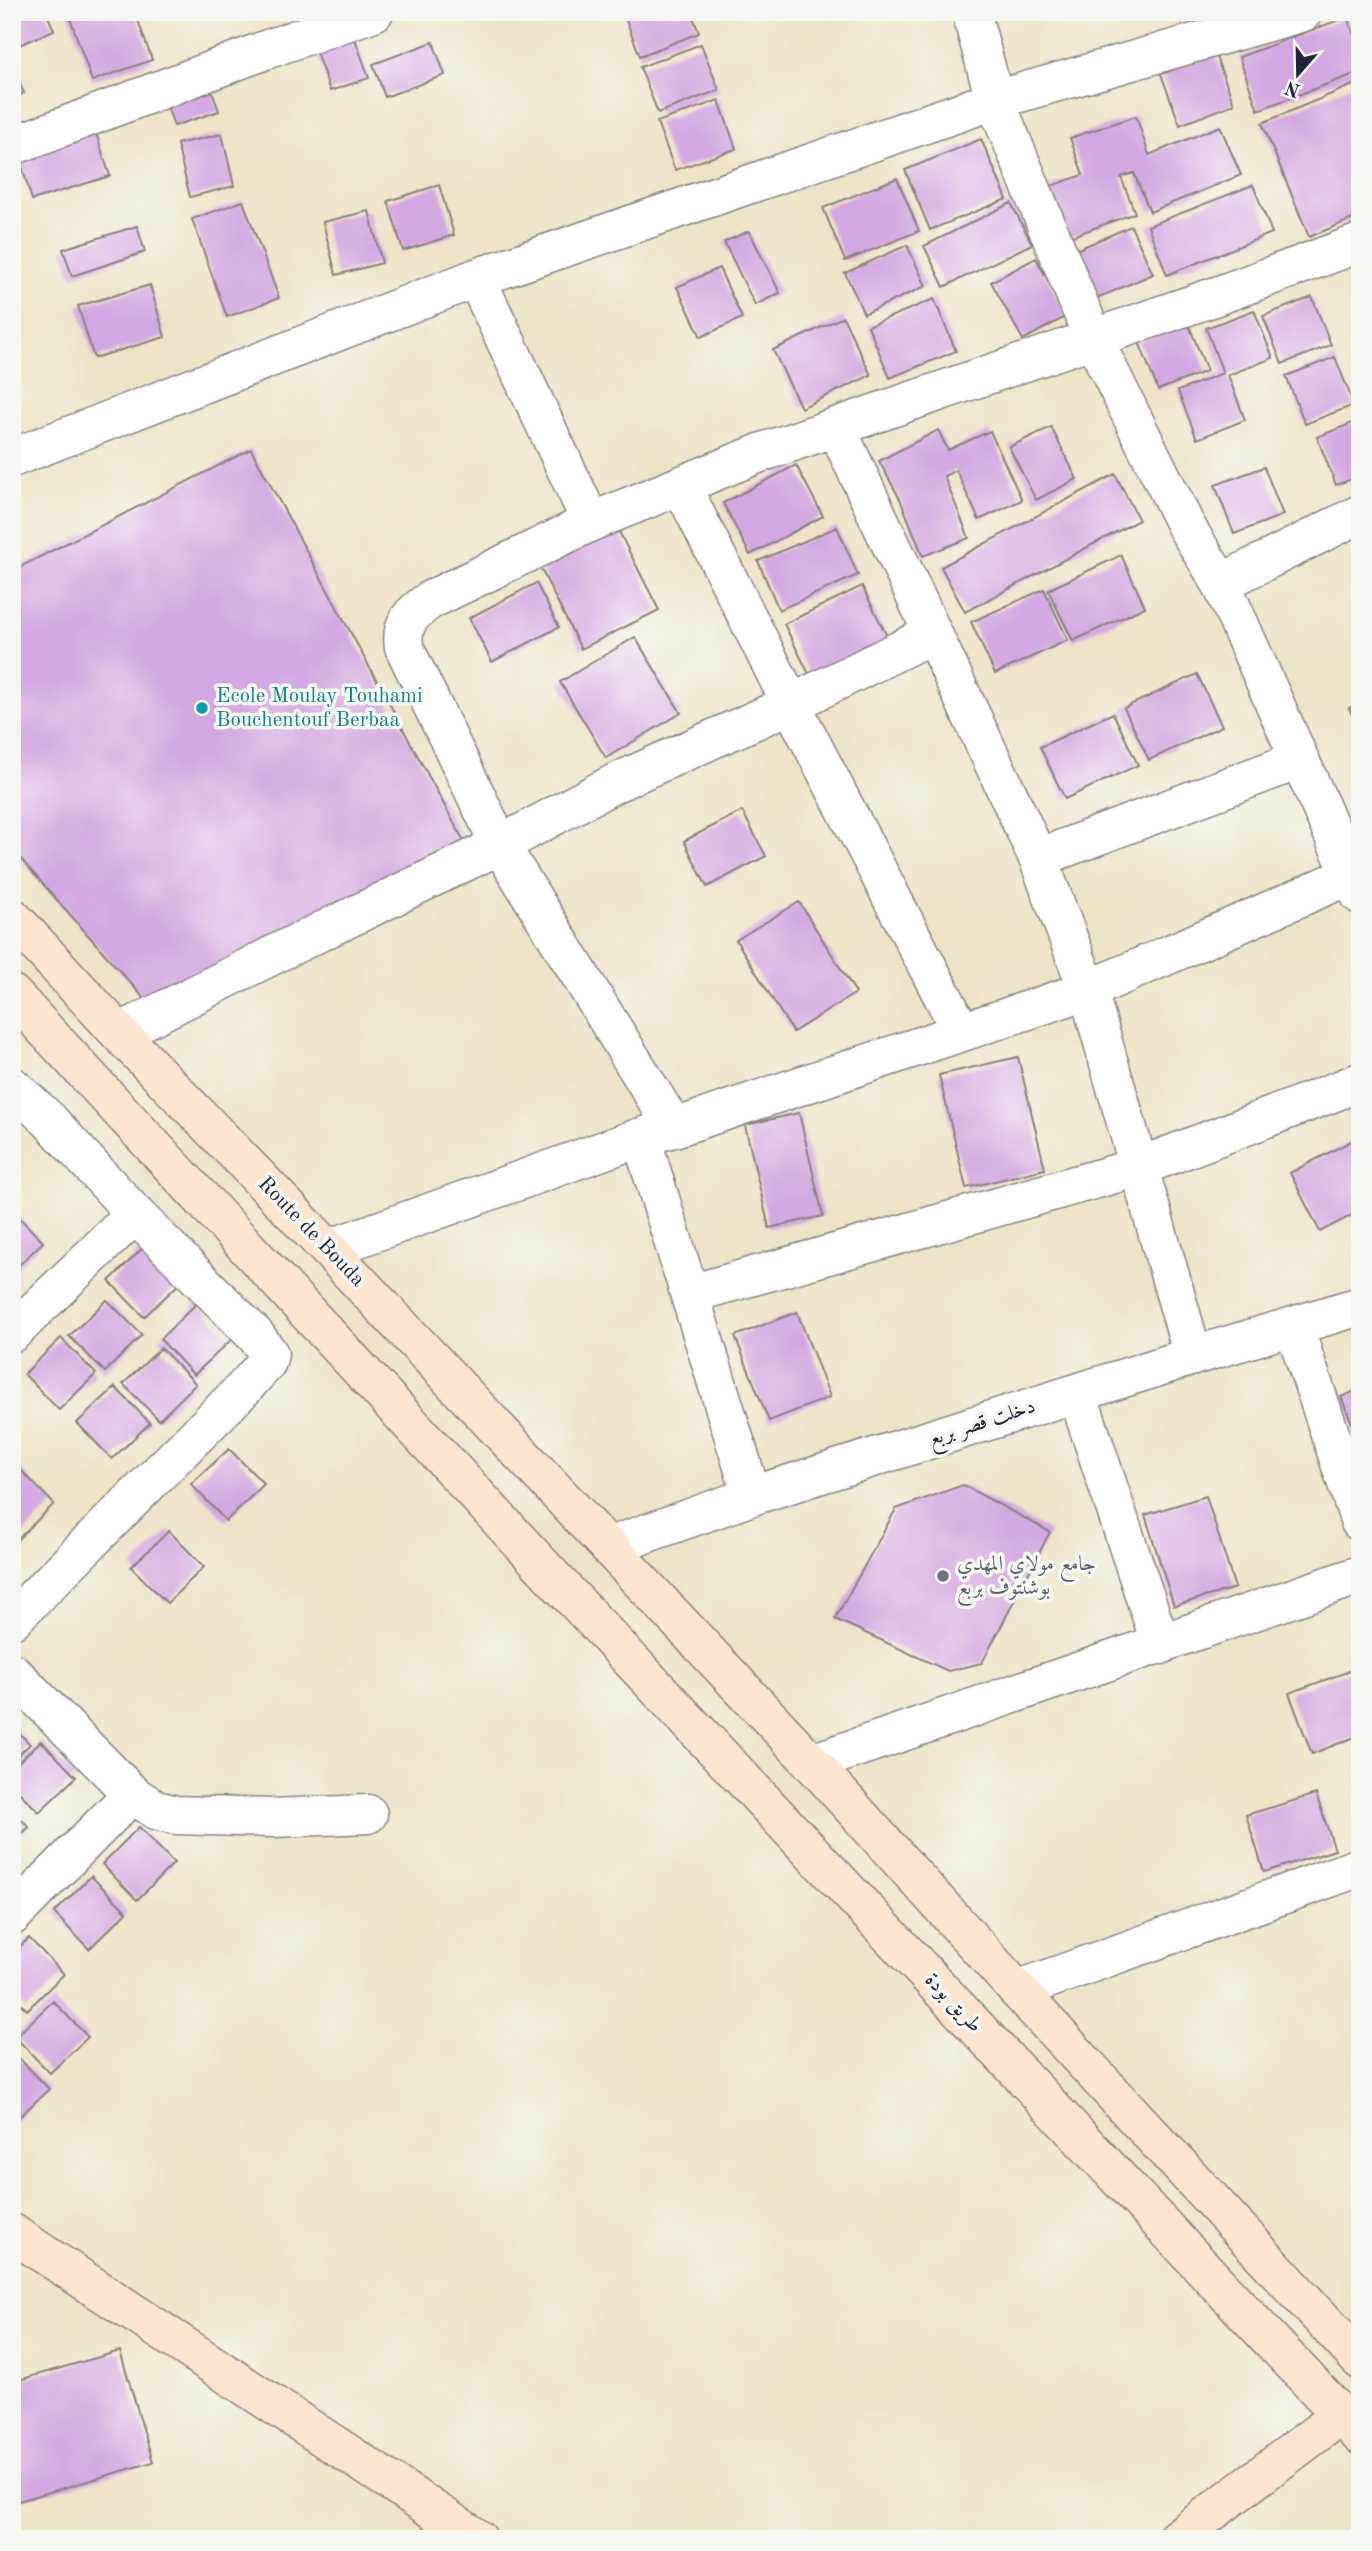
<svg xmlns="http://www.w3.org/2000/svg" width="1372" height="2551" viewBox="0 0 1372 2551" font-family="'Old Standard TT',Amiri,serif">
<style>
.building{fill:#d3a7e2}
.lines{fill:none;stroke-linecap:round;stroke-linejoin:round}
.street-casing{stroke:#888280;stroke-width:41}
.secondary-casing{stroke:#888280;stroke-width:41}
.street{stroke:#fff;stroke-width:38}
.secondary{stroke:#fce5cf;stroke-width:38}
.culture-dot{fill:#0f9aa8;stroke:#f6f6f2;stroke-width:2.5}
.worship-dot{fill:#6b7280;stroke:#f6f6f2;stroke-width:2.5}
.labels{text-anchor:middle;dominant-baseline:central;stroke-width:7;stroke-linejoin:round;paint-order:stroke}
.culture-label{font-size:21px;fill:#0d838f;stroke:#f6f6f2;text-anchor:start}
.street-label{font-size:21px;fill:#22223b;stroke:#f6f6f2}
.worship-label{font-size:21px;fill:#5b616d;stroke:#f6f6f2;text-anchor:start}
</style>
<rect width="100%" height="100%" fill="#f6f6f2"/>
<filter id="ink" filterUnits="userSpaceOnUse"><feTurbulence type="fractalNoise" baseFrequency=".0143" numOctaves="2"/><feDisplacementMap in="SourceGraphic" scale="14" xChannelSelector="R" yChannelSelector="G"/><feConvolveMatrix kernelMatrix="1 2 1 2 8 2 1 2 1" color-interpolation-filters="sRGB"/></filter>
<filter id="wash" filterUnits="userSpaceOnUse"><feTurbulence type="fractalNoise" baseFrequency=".00686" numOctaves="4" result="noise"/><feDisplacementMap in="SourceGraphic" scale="28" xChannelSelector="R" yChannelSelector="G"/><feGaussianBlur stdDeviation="1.57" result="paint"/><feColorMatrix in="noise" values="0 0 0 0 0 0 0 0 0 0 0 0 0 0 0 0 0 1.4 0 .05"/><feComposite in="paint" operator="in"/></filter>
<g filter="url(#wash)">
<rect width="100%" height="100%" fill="#ede3c6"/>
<g id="blocks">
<path class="building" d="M12,12H46L54,30L15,47L12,41Z
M68,12H135L152,60L92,81Z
M623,12H691L699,33L640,56Z
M1347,17L1360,49V72L1258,110L1239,57Z
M353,33L369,78L330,91L314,46Z
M433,42L445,75L385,97L373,64Z
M701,44L719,90L658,113L640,67Z
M1215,54L1234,104L1180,125L1161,74Z
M12,66L24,93L12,98Z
M209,82L219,111L174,126L164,97Z
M1360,82V216L1309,237L1262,123Z
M719,100L736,149L675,170L657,122Z
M1136,116L1149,155L1220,126L1241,175L1150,212L1134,173L1121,177L1135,213L1062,240L1042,189L1083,175L1070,138Z
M95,130L110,176L32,200L18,153Z
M222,134L234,186L190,197L177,144Z
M981,139L1007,199L930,230L905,170Z
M897,178L919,231L845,261L823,208Z
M439,185L454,235L403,251L388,201Z
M1253,185L1272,233L1167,275L1148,226Z
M243,201L279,298L227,317L192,219Z
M1011,203L1032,244L944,287L924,246Z
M369,211L382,263L336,275L323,222Z
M137,226L145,252L72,276L63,249Z
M1131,226L1153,274L1088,302L1067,254Z
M749,231L780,293L755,305L724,242Z
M907,245L926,286L864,314L845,273Z
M1036,258L1067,316L1023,340L991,282Z
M719,268L742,318L701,337L677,287Z
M150,285L165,337L94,358L78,306Z
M1312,297L1331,345L1282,364L1263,316Z
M934,299L956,351L890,378L868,326Z
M1254,310L1273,358L1228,375L1245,420L1197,439L1178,391L1223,373L1206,328Z
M843,317L871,375L801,408L773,350Z
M1188,323L1207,371L1158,390L1139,342Z
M1335,357L1354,405L1305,424L1286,376Z
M1360,420V476L1336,485L1317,437Z
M1051,427L1077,479L1036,500L1009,447Z
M938,430L948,450L990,431L1022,500L979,520L956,470L944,476L969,538L923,556L900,499L879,461Z
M251,449L466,845L149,1004L12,849V571Z
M796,465L823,516L750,555L723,503Z
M1264,467L1283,515L1234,534L1215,485Z
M1115,474L1139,520L965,612L941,567Z
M616,526L659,610L581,649L539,565Z
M837,527L858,575L779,610L758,561Z
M1121,555L1145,607L1073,641L1048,590Z
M536,583L559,627L492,662L469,618Z
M862,586L890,642L812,680L784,624Z
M1044,589L1068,640L995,674L971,622Z
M635,637L681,713L606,758L560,682Z
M1197,674L1222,726L1149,760L1124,708Z
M1360,703V732L1349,708Z
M1113,713L1138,765L1065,799L1040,747Z
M742,811L766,856L707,887L684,841Z
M799,902L856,993L793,1032L736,940Z
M1018,1057L1045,1169L966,1188L939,1075Z
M799,1113L823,1216L769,1228L745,1125Z
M1353,1140L1360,1154V1211L1320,1232L1290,1173Z
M12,1210L43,1242L12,1272Z
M146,1245L182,1281L144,1317L109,1281Z
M107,1300L142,1335L105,1372L69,1336Z
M197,1303L232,1339L194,1375L160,1339Z
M797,1312L830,1397L769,1421L735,1336Z
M61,1338L96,1374L59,1410L24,1374Z
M161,1348L196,1384L159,1420L123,1384Z
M115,1387L150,1423L112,1459L77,1423Z
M1360,1389V1431L1356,1433L1341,1397Z
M229,1449L264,1484L226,1521L191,1484Z
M19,1468L54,1504L17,1540L12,1536V1474Z
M963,1485L1050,1532L982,1663L948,1671L835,1619L896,1509Z
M1206,1496L1235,1588L1174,1606L1145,1515Z
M169,1531L204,1567L167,1603L131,1567Z
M1355,1669L1360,1682V1735L1312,1754L1289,1693Z
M12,1726L30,1744L12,1761Z
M41,1741L76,1777L39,1812L12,1785V1768Z
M1316,1794L1335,1850L1264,1872L1246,1815Z
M12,1810L29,1827L12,1844Z
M139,1827L174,1863L137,1900L102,1864Z
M91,1876L127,1912L89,1949L54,1913Z
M29,1938L64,1974L27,2010L12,1995V1954Z
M53,2001L88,2037L50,2073L15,2037Z
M14,2053L49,2089L12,2124V2054Z
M120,2351L153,2462L12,2503V2382Z"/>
</g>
</g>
<g filter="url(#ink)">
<use href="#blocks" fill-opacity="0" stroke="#888280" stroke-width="2"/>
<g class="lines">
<g class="street-casing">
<path id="street" d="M971,12L995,100L1093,338L1187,528L1221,583L1360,895
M12,146L268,49L374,12
M476,278L591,522
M12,458L476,278L995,100L1303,12
M681,485L791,704L961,1031
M1221,583L1360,514
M1038,858L1299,760
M119,1033L289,947L500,845L615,783L791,704L932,634
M12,1086L49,1120L135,1214L256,1336L269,1354L267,1362L244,1388L12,1620
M674,1128L500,845L404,647C400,623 412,613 430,600L591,522L760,453L836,427
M641,1137L752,1496
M328,1249L641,1137L674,1128L1088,990L1360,871
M690,1294L1139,1167L1360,1082
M1294,1327L1360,1522
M12,1333L135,1214
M1193,1356L1088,990L1038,858L836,427L1211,298L1360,243
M1077,1393L1161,1645
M608,1547L752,1496L1193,1356L1360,1306
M12,1672L132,1794L156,1810L176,1815L273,1818L368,1814
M812,1763L1360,1575
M12,1916L132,1794
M1017,1990L1360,1867"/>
</g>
<g class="secondary-casing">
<path id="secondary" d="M12,917L119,1033L328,1249L812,1763L1017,1990L1360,2360
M12,994L547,1571L1360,2435
M12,2233L478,2539
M1176,2539L1341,2415"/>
</g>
<use href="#street" class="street"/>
<use href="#secondary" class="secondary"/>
</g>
</g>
<circle class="culture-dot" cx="202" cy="708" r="7"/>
<circle class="worship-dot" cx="943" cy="1576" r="7"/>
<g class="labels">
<g class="culture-label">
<text x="216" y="696">Ecole Moulay Touhami<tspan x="216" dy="24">Bouchentouf Berbaa</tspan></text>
</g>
<g class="street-label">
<text transform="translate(311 1232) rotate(46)">Route de Bouda</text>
<text transform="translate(982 1423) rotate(-18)">دخلت قصر بربع</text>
<text transform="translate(953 2003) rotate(47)">طريق بودة</text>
</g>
<g class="worship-label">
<text x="957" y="1564">جامع مولاي المهدي<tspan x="957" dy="24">بوشنتوف بربع</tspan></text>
</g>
</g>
<rect width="1372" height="2551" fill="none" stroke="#f6f6f2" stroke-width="42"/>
<g transform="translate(1298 74) rotate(200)" stroke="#f6f6f2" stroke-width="5" paint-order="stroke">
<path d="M0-5L12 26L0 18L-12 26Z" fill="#22223b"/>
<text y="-10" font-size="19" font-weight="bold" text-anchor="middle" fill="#22223b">N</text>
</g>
</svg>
